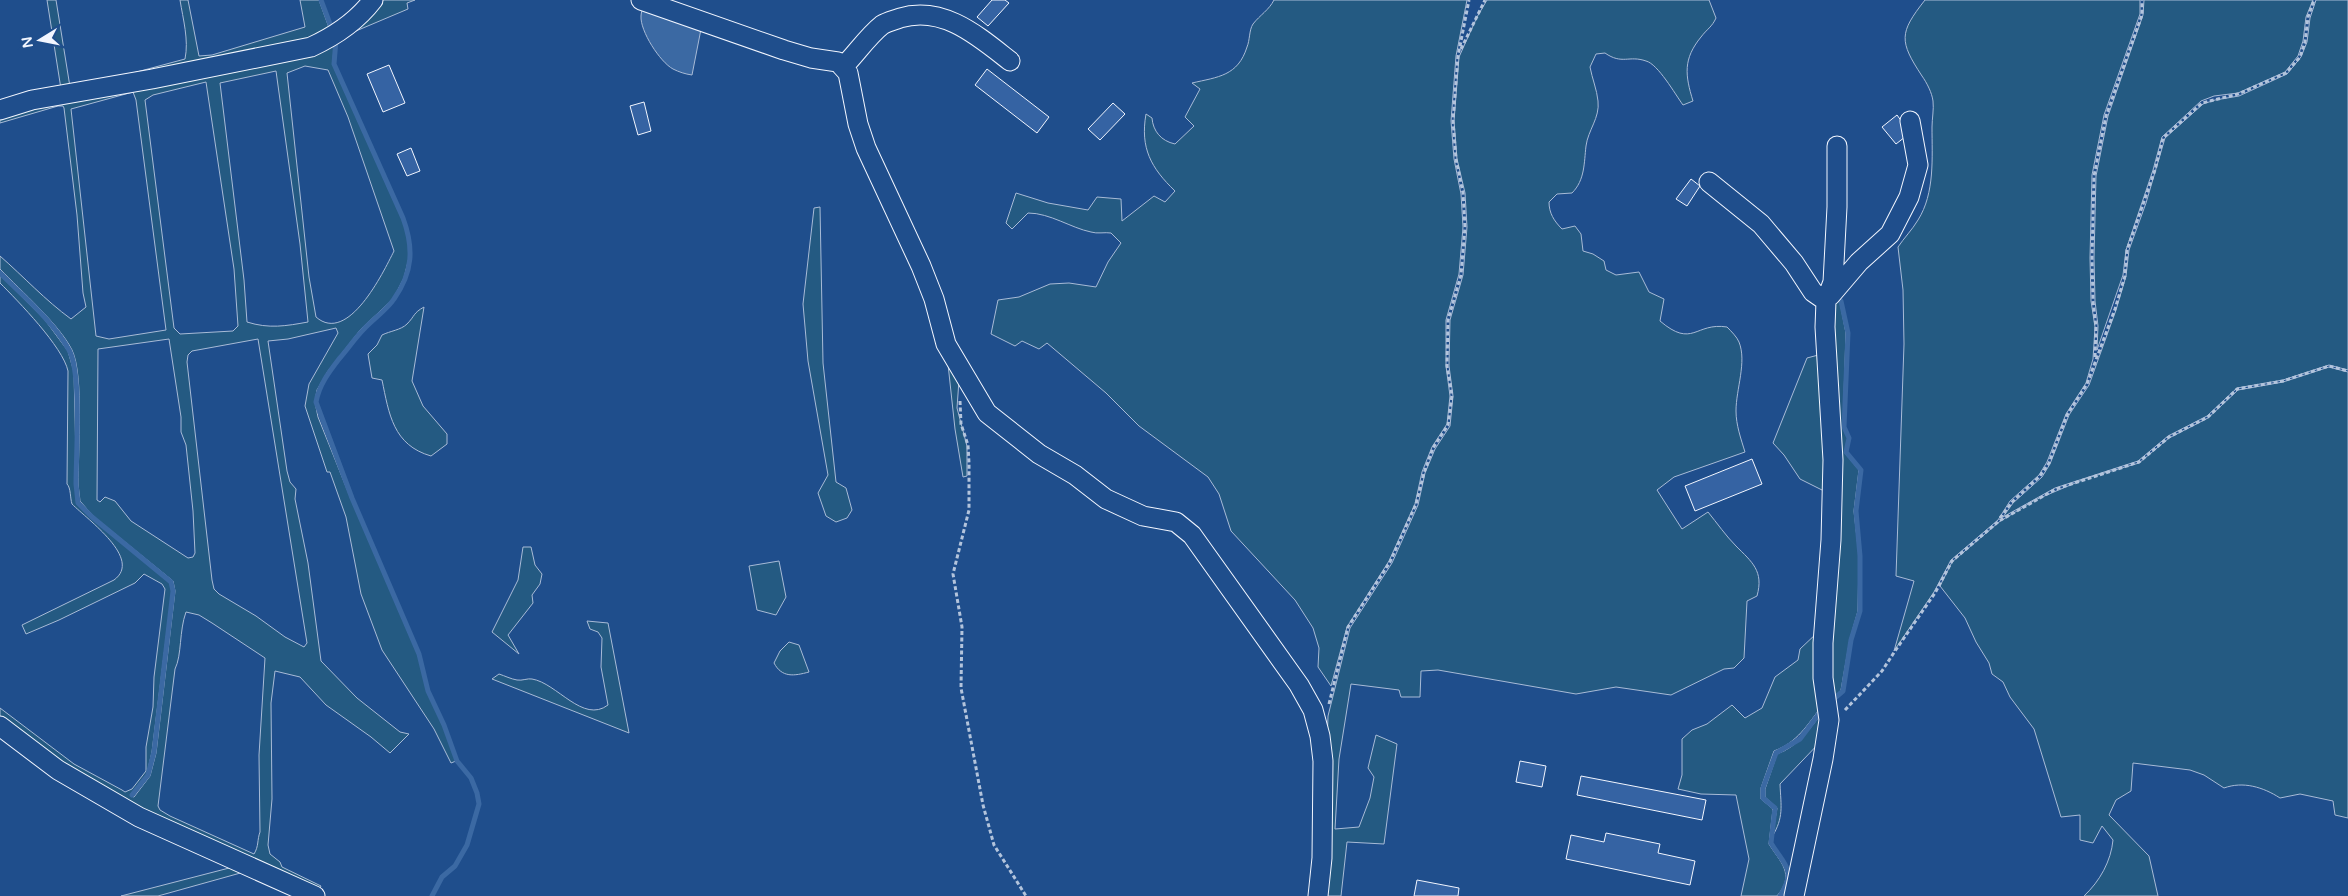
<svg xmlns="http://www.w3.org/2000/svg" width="2348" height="896" viewBox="0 0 2348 896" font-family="'Varela Round',sans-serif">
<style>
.green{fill:#245a82;stroke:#a8bbd7;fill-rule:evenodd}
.water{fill:#3b69a3;stroke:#a8bbd7}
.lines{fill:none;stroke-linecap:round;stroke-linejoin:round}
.stream{stroke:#3b69a3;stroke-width:5}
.building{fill:#3563a3;stroke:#f2f6ff}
.minor-casing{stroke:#f2f6ff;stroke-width:21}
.path{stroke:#b3c4dc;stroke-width:3;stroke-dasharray:4 2.5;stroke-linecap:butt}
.minor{stroke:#1f4e8c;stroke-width:19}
</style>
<rect width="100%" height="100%" fill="#1f4e8c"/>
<path class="green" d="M47,0H56L70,87L61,89Z
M180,0H188L199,56L212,55L305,27L300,0H319L331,33L315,40L107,80L185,59C189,40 183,19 180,0Z
M382,0H415L407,3L408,9L337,39L374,11Z
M1274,0H1467L1456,56L1451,121L1454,159L1461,194L1463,227L1459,274L1446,320V366L1450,396L1447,424L1432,447L1422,472L1415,504L1389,561L1347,627L1331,686L1318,667L1319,648L1313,628L1295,600L1231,531L1219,494L1208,477L1139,426L1106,393L1047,343L1039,349L1022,341L1015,346L991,334L998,300L1019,297L1050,284L1069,283L1096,287L1108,262L1121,243L1111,233C1105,232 1097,234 1091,232C1071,228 1050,213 1028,213L1012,229L1006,223L1016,193L1048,203L1088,210L1097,197L1121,199L1122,221L1154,196L1165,202L1175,191C1151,168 1140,148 1146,114L1152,118C1153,131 1161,141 1175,144L1194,126L1185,117L1200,89L1192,83C1218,77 1238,76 1247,47C1250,40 1249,30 1253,24C1260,15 1269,10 1274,0Z
M1487,0H1709L1716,18C1712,27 1707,29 1701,37C1683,59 1685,75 1693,101L1683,105C1675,94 1658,64 1646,61C1629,55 1622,65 1605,53L1596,54L1590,67C1592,78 1597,90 1598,101C1600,118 1588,130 1586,146C1584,163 1585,180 1572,193L1557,194L1549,202C1549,213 1554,221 1562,229L1575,226L1581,234L1583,251L1593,254L1604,261L1606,270L1616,275L1639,272L1649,292L1664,299L1660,321C1693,349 1695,322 1727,327C1731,331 1737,337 1739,342C1747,362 1736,389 1736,411C1736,425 1741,439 1745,452L1674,477L1657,490L1682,529L1708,512C1717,523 1726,536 1736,546C1752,562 1764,571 1757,596L1747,601L1744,658L1734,668L1724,669L1671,695L1616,687L1576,694L1438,670L1421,671L1420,697H1401L1399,690L1351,684L1339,759L1335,829L1359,827L1370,798L1374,777L1368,768L1376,735L1397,744L1384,844L1347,842L1341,896H1322L1328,716L1350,628L1392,563L1418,505L1425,473L1435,449L1450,426L1453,396L1449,366L1450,320L1463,275L1467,227L1465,193L1457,159L1454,121L1459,57L1477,17Z
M1925,0H2140V14L2104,115L2092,175L2090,258L2091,301L2095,327L2093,359L2086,383L2066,414L2047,462L2039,475L2010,501L1998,520L1951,560L1934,592L1894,651L1914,581L1896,576L1904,344L1903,290L1898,247C1904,238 1912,230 1918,220C1935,193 1932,158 1932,127C1932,119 1934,109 1933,101C1932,93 1927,83 1922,76C1899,41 1899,33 1925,0Z
M2144,0H2313L2306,17L2303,41L2298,56L2285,72L2238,93L2214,96L2201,101L2162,137L2153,170L2126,250L2123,275L2097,350L2098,326L2095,301L2094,258L2096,176L2108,116L2143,15Z
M2316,0H2348V370L2329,365L2283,380L2237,388L2207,416L2168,436L2138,461L2055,488L2003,517L2013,503L2042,477L2050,464L2069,415L2089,385L2116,310L2126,276L2129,250L2146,203L2165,138L2203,104L2215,100L2239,96L2287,74L2301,57L2307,42L2310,18Z
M334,42L333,65L402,219L409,238V258L404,278L393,299L361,329L328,371L317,390L315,402L318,417L351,499L418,655L427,691L443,726L456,761L451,763L434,729L382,650L361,594L346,517L330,472H327L305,406L309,384L338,333L336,328L288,339L268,341L287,471L290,482L296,489L295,499L308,563L321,661L357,698L400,732L409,734L390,753L371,737L326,705L300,677L275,671L271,703L272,799L268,845L270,854L280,862L282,867L321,886L319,890L155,815L56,762L0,719V708L74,764L122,790L125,792L132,789L146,771V747L153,707L154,677L165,589L162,584L144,574L135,583L59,620L26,634L22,625L114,580C143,559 88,520 72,504C70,498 71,488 67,484L68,371C63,347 18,301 0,283V275L45,320L68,351L74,372L77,503L91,518L170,583L172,591L152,752L147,774L131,794V796L134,797L150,776L156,753L175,591L173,581L93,516L80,501L78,484C78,453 84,375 72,350C59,324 21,291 0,269V256C24,277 45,300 71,319L86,307L83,293L77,215L64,108L63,106H58L0,123V115ZM305,66L328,70L348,117L394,251C383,273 348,345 316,317L309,277L287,73ZM276,71L300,244L308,322C286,326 269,329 247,322L244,280L220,83ZM206,82L234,269L238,326L233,331L180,334L174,328L145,100L153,95ZM133,92L136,100L166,330L109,339L96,336L71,109ZM169,339L181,417V432L186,445L193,511L195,553L193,557L188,558L131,521L115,501L105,497L100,502L97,500L98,349ZM258,339L307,643L304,647L285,637L256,616L219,594L214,589L212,580L187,362L188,355L192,351ZM186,612L199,615L212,623L265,658L259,755L260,832C257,840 259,846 254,854L170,816L160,810L158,806L175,669C182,655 179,631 186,612Z
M820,207L823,363L836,482L846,488L852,510L847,518L836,522L826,516L818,493L828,475L808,361L803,304L814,208Z
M1843,283L1840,302L1846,333L1843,427L1848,438L1845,453L1859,470L1854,511L1859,556L1858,611L1850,639L1841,690L1832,701L1828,302Z
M424,307L412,381L423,406L447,434V444L431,456C393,445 389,414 382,380L372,378L368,354L377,345L382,335C390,331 401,330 407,324C415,316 413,313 424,307Z
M1822,354L1825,358L1827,366C1829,431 1829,496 1826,561C1824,609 1814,658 1822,706C1807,725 1798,742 1774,751L1761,788V799L1773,809L1769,844C1780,862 1796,874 1777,896H1741L1749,859L1736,795L1701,794L1678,789L1682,775V739L1692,730L1707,724L1732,705L1745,718L1762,708L1775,677L1798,660L1800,649L1818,632L1826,492L1800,479L1784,455L1773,443L1807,358Z
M947,355L959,380L957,408L967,446V476L963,477L955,429Z
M2329,367L2348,372V818L2335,815L2333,801L2300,794L2280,798C2263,787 2243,781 2224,788L2204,775L2190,770L2133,763L2131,791L2116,800L2109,815L2149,856L2158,896H2084C2100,881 2111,861 2113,840L2102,826L2093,843L2080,840V815L2061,817L2034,729L2010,697L2003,682L1992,674L1989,663L1976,642L1965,618L1940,586L1952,562L1999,522L2035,500L2087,478L2139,463L2169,438L2208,418L2238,390L2283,382Z
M523,547H531L535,565L542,574L540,584L532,595L533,603L508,635L519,654L492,632L518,580Z
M779,561L786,597L776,615L757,610L749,566Z
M587,621L608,623L629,733L492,679L499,674C505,676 511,679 517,680C522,681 528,678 532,679C557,683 583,724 608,705L601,667L602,638L598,632L590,629Z
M789,642L799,645L809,672C794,676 782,678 774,663L780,651Z
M1823,712L1824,738L1780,784C1781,807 1784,817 1772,837L1777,808L1765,797V789L1777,754C1799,746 1809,729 1823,712Z
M233,867L244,872L158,896H121Z"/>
<path class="water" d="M644,5L702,24L692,75C685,74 679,72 673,69C660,62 640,31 641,16C641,12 643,8 644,5Z"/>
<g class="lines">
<path class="stream" d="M321,0L333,32
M336,40L334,64L403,218C414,248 413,272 394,299C387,310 373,319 364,329C355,338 348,349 339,359C329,372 319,385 316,402L352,498L419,654L428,691L444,725L457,761L471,778L477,793L479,804L467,845L455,866L442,877L432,896
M0,273C23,296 53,321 69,350C82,373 76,455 76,484L78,503L92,517L171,582L173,591L154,752L148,775L132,795
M1836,697L1843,691L1851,640L1860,611V556L1856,511L1861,470L1846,452L1849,438L1844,427L1848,333L1841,301
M1780,896C1797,869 1784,865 1771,843L1775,808L1763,798V788L1776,753L1800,739L1821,711"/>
</g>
<path class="building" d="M992,0H1005L1009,3L988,26L977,17Z
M389,65L405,103L383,112L367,74Z
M987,69L1049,117L1037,133L975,85Z
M644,102L651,131L638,135L630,106Z
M1113,103L1125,114L1100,140L1088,129Z
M1897,115L1910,133L1896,144L1882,127Z
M411,148L420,171L407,176L397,154Z
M1691,179L1700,186L1687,206L1676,199Z
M1752,459L1762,484L1695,511L1685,486Z
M1520,761L1546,766L1542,787L1516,782Z
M1581,776L1706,800L1702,820L1577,795Z
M1606,833L1660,844L1658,853L1695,861L1690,885L1566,859L1571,835L1604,842Z
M1417,880L1459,888L1458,896H1414Z"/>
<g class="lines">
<g class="minor-casing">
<path id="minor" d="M641,0L784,50L811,58L838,62L848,73L858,124L866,148L921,266L934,299L946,344L987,413L1039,454L1075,475L1106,499L1143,516L1176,522L1192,535L1299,685L1313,710L1320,736L1323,761L1322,858L1318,896
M843,67C856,54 868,36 882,25C887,22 895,20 900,18C943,5 978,36 1010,61
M0,110L32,100L152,79L311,47C335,36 357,21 373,0
M1709,182L1761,224L1794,263L1813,292L1826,301
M1830,296L1859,262L1890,234L1909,197L1918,165L1910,121
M0,726L58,770L139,817L315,896
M1794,896L1823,759L1829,720L1823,678V643L1831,540L1833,460L1825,327L1826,301L1833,282L1837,207V146"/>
</g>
<path class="path" d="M1461,49L1485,0
M2095,357L2096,327L2093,301L2092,258L2094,176L2106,116L2142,15V0
M960,401L961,424L968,445L969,463V510L953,574L962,627L961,688L983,805L994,845L1026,896
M2000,518L2012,502L2040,476L2049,463L2067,415L2087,384L2115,309L2125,276L2127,250L2155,170L2163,138L2202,103L2238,94L2286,73L2300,57L2305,42L2308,17L2314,0
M1329,704L1348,627L1390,562L1416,504L1424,473L1433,448L1448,425L1452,395L1447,366L1448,320L1461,275L1465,227L1463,193L1456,159L1453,121L1458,56L1469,0
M1845,710L1882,671L1895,651L1935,593L1952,561L1999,521L2056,489L2139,462L2169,437L2208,417L2237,389L2283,381L2329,366L2348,371"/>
<use href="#minor" class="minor"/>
</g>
<g transform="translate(40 40) rotate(260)" stroke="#1f4e8c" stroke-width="4" paint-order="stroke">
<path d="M0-4L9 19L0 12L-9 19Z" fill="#f2f6ff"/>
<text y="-8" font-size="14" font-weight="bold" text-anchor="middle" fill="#f2f6ff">N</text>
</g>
</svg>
